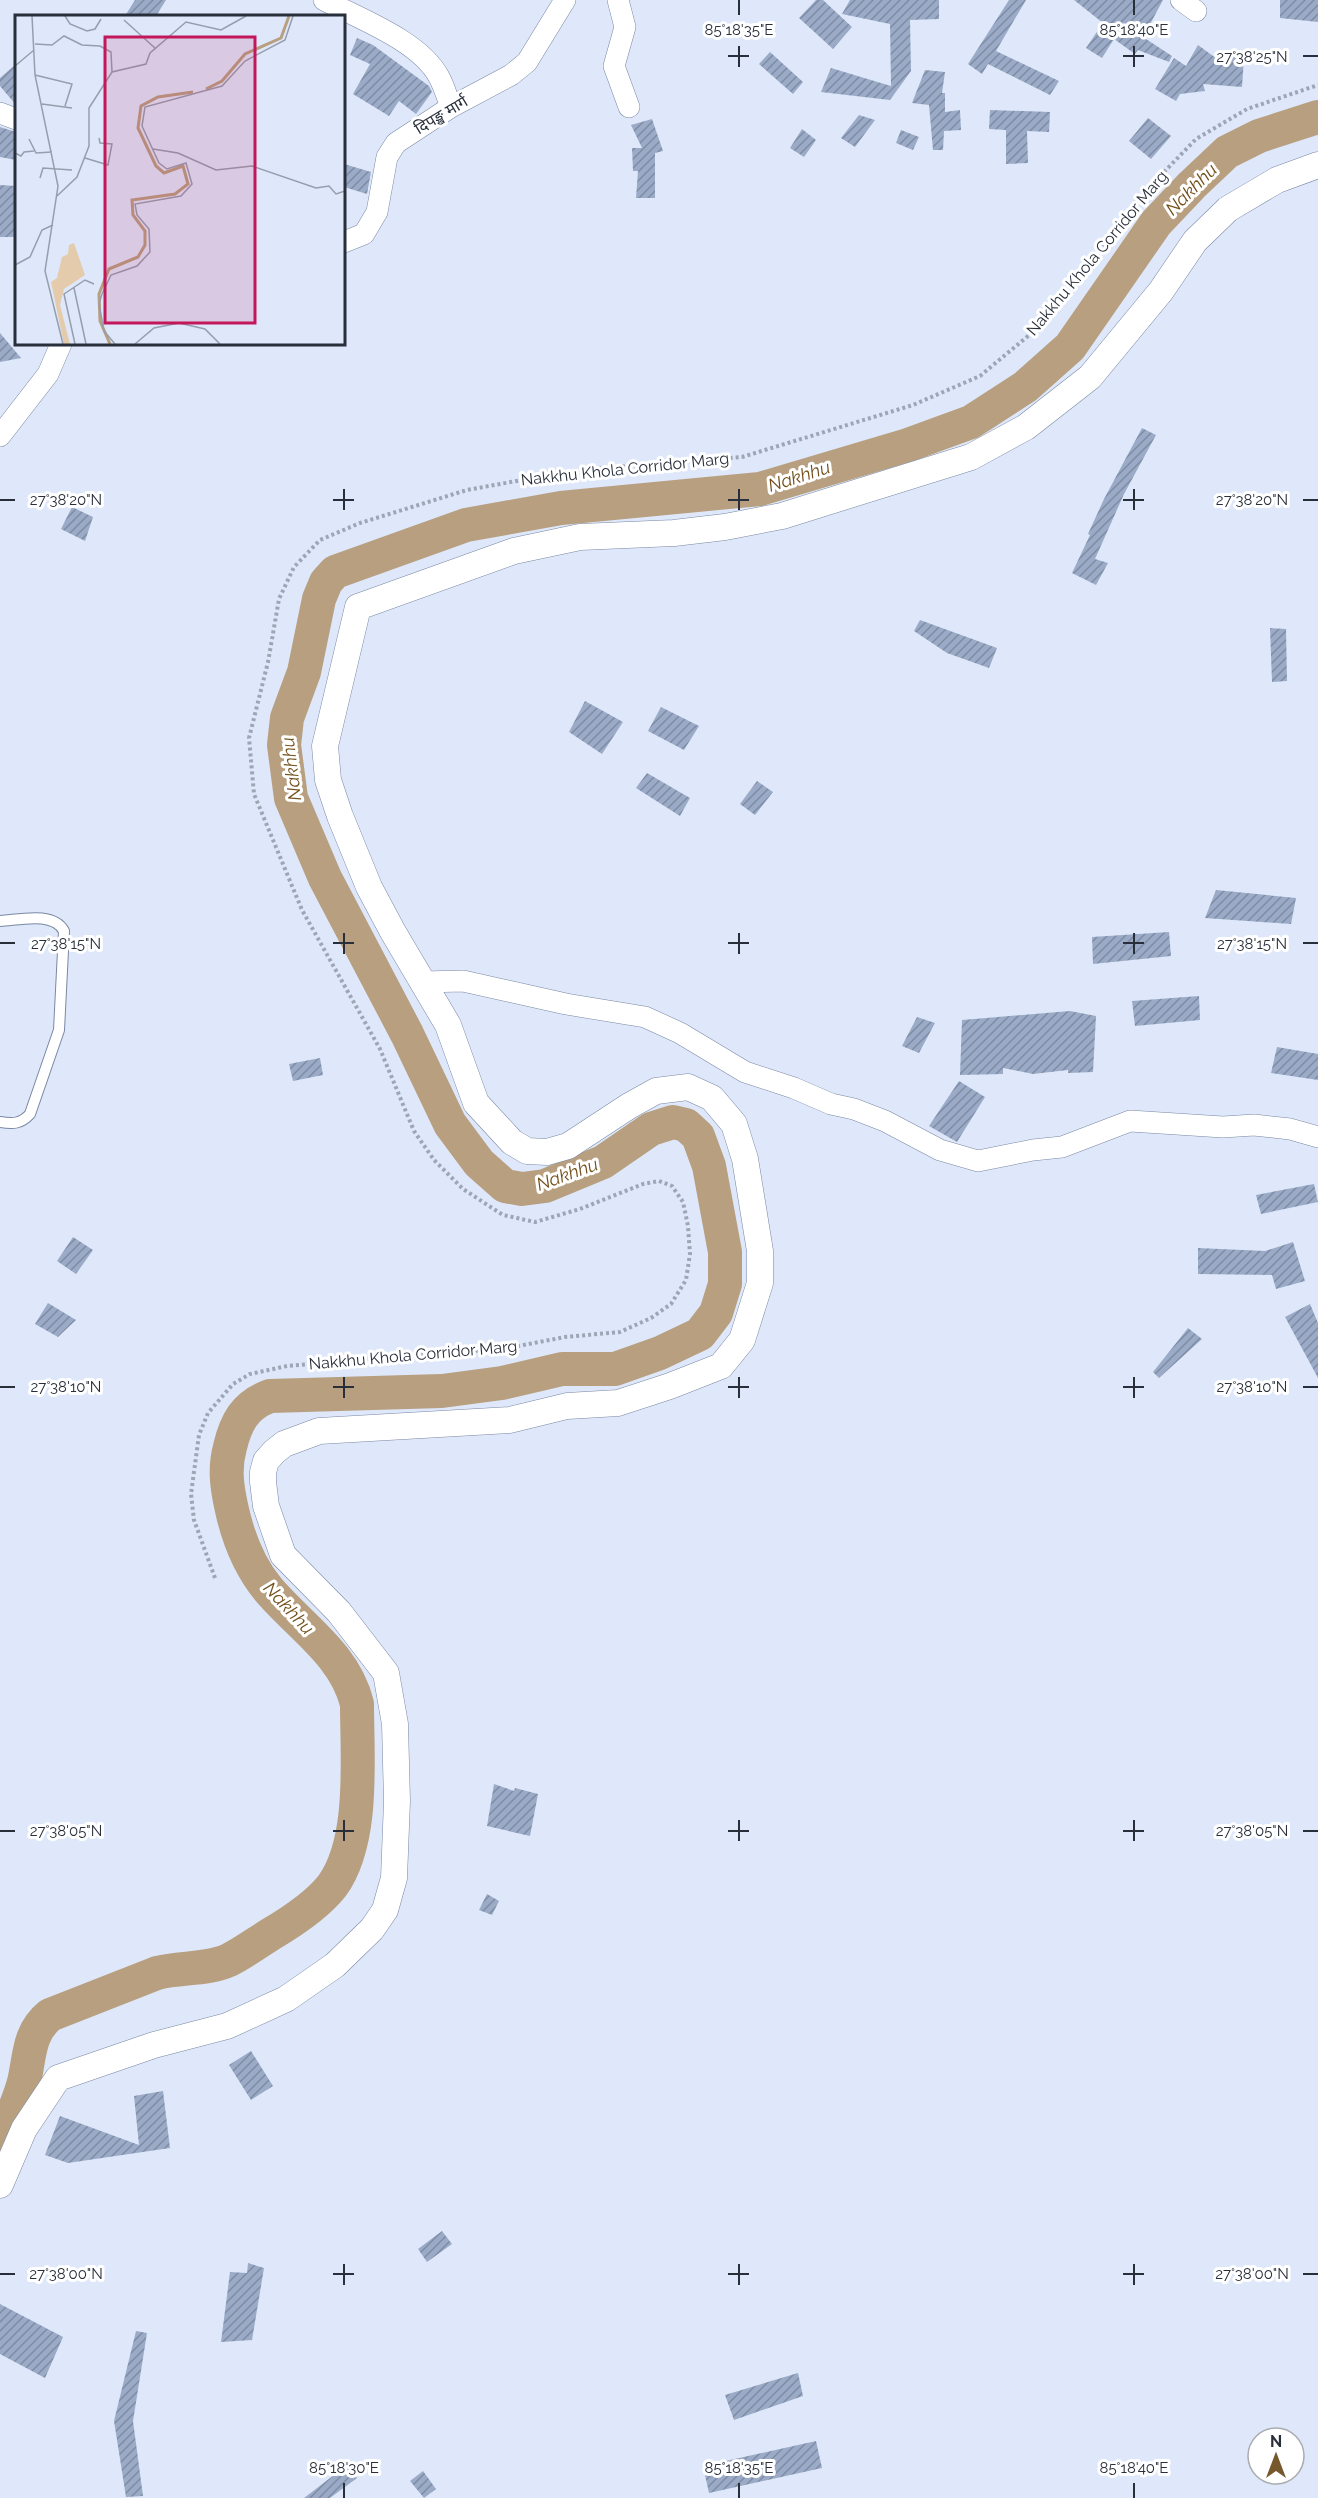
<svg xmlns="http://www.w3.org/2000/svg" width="1318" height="2498" viewBox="0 0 1318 2498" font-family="Raleway,'Noto Sans Devanagari',sans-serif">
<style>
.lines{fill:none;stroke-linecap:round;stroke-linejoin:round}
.river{stroke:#b79f7f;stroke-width:34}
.building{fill:url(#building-hatch)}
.service-casing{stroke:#7a88a3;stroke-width:12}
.minor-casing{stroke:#7a88a3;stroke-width:22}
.tertiary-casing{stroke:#7a88a3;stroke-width:27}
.path{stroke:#9da6b5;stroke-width:4;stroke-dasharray:3 3;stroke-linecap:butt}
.service{stroke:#fff;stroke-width:10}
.minor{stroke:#fff;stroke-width:21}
.tertiary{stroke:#fff;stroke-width:26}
.ticks{fill:none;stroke:#292f3a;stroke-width:2}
.labels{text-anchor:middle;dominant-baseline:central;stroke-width:6;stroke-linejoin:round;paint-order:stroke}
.street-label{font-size:16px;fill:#292f3a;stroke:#fff}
.water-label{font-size:18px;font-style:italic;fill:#724f19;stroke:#fff}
.inset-river{fill:none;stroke:#b79f7f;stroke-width:3}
.inset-road{fill:none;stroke:#969ead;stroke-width:1.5}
.view{fill:#c2185b;fill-opacity:0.15;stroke:#c2185b;stroke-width:3}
.inset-edge{fill:none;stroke:#292f3a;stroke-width:3}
.ticks-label{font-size:15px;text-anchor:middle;fill:#292f3a;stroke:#fff;stroke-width:6;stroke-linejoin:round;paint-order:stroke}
</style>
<defs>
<pattern id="building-hatch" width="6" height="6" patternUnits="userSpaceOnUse" patternTransform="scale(1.5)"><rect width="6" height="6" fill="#9babc7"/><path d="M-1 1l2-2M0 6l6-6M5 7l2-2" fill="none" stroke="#7e8ca3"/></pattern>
</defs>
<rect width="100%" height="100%" fill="#dee8fa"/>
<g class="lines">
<path class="river" d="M0,2144C8,2124 18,2104 24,2082C30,2056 28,2033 50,2015L157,1973C181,1967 207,1970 229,1960C243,1953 258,1942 271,1934C293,1921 317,1905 332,1886C365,1841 357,1757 357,1704C345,1654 299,1626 268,1589C250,1567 238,1537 232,1510C227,1488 224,1469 230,1447C236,1422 245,1405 270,1396L442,1391L502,1383L562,1369H615L660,1353L700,1334L716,1313L725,1284V1252L709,1166L698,1136L686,1125L673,1122L651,1129L603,1162L545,1186L522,1189L505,1186L479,1163L450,1124L407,1034L325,878L291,798L284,745L287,718L304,672L319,599L326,582L335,572L466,525L561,508L760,489L908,445L971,422L1025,387L1070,347L1156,223L1192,185L1227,152L1259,136L1318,117"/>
</g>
<path class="building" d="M135,0H166L156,16H125Z
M816,0H823L852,27L833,49L799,18Z
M850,0H939V19L910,20L911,71L890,100L821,92L831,68L891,86L890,24L842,14Z
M1009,0H1026L996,51L1059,81L1050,95L988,64L982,74L968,64Z
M1074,0H1163L1147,30L1150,32L1146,39L1172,56L1169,62L1138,50L1135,54L1114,39L1102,58L1086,48L1103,23Z
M1280,0H1318V22L1280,18Z
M357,38L373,45L429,86L432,92L416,114L399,101L389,116L353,94L370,64L350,55Z
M1198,45L1224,64L1228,53L1244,57L1242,87L1203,84L1205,91L1180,94L1176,101L1155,89L1174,58L1186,66Z
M770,52L803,82L793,94L759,64Z
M16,64V105L0,86V78Z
M925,70L945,72L942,93H945V112L960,110L961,130L944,131L943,150H933L929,105L912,103Z
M990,110L1050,112L1049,132L1027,131L1028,163L1006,164V130L989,129Z
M859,115L875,120L855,147L841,138Z
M1148,118L1171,136L1151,159L1129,141Z
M652,119L663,151L655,153V198H636L638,171H633L632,148H642L631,125Z
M0,127L16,132V160L0,157Z
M802,129L816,140L804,157L790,148Z
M901,130L919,137L913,150L896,143Z
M344,164L371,172L367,194L344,187Z
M0,185L16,186V237H0Z
M0,333L21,358L0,362Z
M1142,428L1156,435L1124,494L1095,559L1108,563L1096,585L1072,573L1090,535L1088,534L1104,499Z
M72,507L93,517L85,541L61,529Z
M920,620L997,648L989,668L947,653L914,631Z
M1270,628L1286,629L1287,681L1272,682Z
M585,701L623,722L602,754L569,732Z
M661,707L699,726L684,750L648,731Z
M647,773L690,798L680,816L636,788Z
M757,781L773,792L755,815L740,804Z
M1216,890L1296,898L1291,924L1205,918Z
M1169,932L1171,956L1093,964L1092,937Z
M1199,996L1200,1020L1135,1026L1132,1001Z
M1070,1011L1096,1016L1093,1072L1068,1073V1070L1033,1074L1003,1068V1074L960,1075L962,1020Z
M917,1017L935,1023L919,1053L902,1046Z
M1277,1047L1318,1054V1080L1271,1073Z
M320,1058L323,1075L293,1081L289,1064Z
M959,1081L985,1097L957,1142L929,1126Z
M1314,1184L1318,1202L1261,1214L1256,1195Z
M73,1237L93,1250L76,1274L57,1261Z
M1293,1242L1305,1281L1276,1289L1272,1275L1198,1274V1248L1265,1251Z
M48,1303L76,1320L58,1337L35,1324Z
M1310,1304L1318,1323V1378L1285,1317Z
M1188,1328L1202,1339L1159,1378L1153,1372Z
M494,1784L514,1791L515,1788L538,1794L530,1836L487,1826Z
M487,1894L499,1901L492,1915L479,1910Z
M251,2051L273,2086L251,2100L229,2065Z
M163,2091L170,2148L68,2163L45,2155L60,2116L139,2145L134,2096Z
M442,2231L452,2244L427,2262L418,2249Z
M248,2263L264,2268L252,2340L221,2342L230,2272L247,2273Z
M0,2304L63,2337L45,2378L0,2354Z
M136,2331L147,2333L133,2421L143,2496L126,2497L114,2421Z
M798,2373L803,2396L734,2420L725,2395Z
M816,2441L822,2468L709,2493L703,2466Z
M347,2465L357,2478L330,2498H304Z
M423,2471L436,2489L424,2498L410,2481Z"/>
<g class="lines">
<g class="service-casing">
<path id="service" d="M0,921C19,920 53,911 64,931L59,1030L30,1114C21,1124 13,1124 0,1122"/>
</g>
<g class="minor-casing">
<path id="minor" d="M324,0C360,19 420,41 439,77C444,86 447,97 451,107
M618,0L625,27L614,66L629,107
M1181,0L1196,11
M0,113L16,119
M344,242L364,234L377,212L387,157L396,143L451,107L511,75L527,62L565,0
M0,436L48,374L61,344
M423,982L463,981L566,1004L645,1017L680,1033L745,1072L794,1088L831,1104L854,1109L885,1121L940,1150L978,1161L1033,1150L1062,1147L1130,1121L1223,1127L1254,1125L1290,1129L1318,1137"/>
</g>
<g class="tertiary-casing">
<path id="tertiary" d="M0,2185L24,2129L58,2078L154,2045L227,2026L286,1999L335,1965L372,1929L385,1910L394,1878L397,1801L395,1724L386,1673L339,1612L283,1555L266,1506L263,1482V1472L266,1461L274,1452L284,1444L319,1431L510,1420L567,1406L618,1403L670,1386L721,1366L742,1340L760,1283V1251L745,1159L734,1124L712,1098L688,1087L656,1091L629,1106L568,1146L547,1152L527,1151L512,1142L476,1103L448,1025L393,932L369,887L340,816L328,780L325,746L358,607L514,551L580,537L674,533L725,527L782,516L971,457L1026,427L1090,377L1161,291L1195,241L1228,209L1277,180L1318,165"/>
</g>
<path class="path" d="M215,1578L194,1520L191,1494L199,1435L208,1413L233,1384L250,1374L287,1366L508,1348L565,1337L620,1332L651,1318L671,1304L686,1280L690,1254L688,1226L683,1202L672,1186L659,1181L643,1184L580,1209L535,1222L503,1215L463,1189L434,1160L414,1131L380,1049L302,910L254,794L249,738L268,662L279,599L294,567L320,540L360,523L467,490L577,470L742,457L913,405L980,376L1034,331L1091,263L1134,203L1196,139L1247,109L1318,85"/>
<use href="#service" class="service"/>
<use href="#minor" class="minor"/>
<use href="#tertiary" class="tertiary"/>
</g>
<path class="ticks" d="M739,0V15M1134,0V15M739,46V67M1134,46V67M728,56H749M1123,56H1144M1303,56H1318M344,489V510M739,489V510M1134,489V510M0,500H15M333,500H354M728,500H749M1123,500H1144M1303,500H1318M344,933V954M739,933V954M1134,933V954M0,943H15M333,943H354M728,943H749M1123,943H1144M1303,943H1318M344,1377V1398M739,1377V1398M1134,1377V1398M0,1387H15M333,1387H354M728,1387H749M1123,1387H1144M1303,1387H1318M344,1820V1841M739,1820V1841M1134,1820V1841M0,1831H15M333,1831H354M728,1831H749M1123,1831H1144M1303,1831H1318M344,2264V2285M739,2264V2285M1134,2264V2285M0,2274H15M333,2274H354M728,2274H749M1123,2274H1144M1303,2274H1318M344,2483V2498M739,2483V2498M1134,2483V2498"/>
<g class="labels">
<g class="street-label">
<text transform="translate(441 115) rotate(-31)">दिपङ्ख मार्ग</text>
<text transform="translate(1097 253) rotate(-50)">Nakkhu Khola Corridor Marg</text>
<text transform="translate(625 469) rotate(-6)">Nakkhu Khola Corridor Marg</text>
<text transform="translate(413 1355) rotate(-5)">Nakkhu Khola Corridor Marg</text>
</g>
<g class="water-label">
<text transform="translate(1191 189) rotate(-45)">Nakhhu</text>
<text transform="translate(799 476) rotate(-18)">Nakhhu</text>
<text transform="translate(291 769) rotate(-97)">Nakhhu</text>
<text transform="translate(567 1174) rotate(-20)">Nakhhu</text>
<text transform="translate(289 1608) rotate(47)">Nakhhu</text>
</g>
</g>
<g transform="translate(15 15)">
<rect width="330" height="330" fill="#dee8fa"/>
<path d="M59,228L70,260L49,274L45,290L55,329H49L36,267L42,263L47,242L53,239L54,230Z" fill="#e4cbab"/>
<path class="inset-river" d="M191,74L207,66L230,39L266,23L274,1M95,329L85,306L84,279L94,254L123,242L130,230V216L118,200L117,185L160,179L173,169L168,151L149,158L141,151L123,113L126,91L143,82L178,77"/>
<path class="inset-road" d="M17,1L20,60L43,171L30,256L48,329M50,1L55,9L72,16L80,14L86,4M109,5L141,34M20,29L37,30L49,21L67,30L85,31L96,37L97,57M0,51L19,35M20,60L57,69L50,91M27,89L57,93M14,124L21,138L37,137M138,134L163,138L201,155L237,151L301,173L314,171L321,179L330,176M0,138L6,141L9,137L19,136M70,143L93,150L97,129L85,128L84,123M25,163L28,153L57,155M42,181L62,162L74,131V93L97,57L131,49L135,38L171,7L206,15L231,1M0,250L15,242L27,215L38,210M59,273L71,329M60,329L49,279L70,265L79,269M100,329L89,316L84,289L87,279L96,260L122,251L135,237L134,214L122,200L120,189L166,181L177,169L171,148L152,154L144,148L127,111L130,92L207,71L230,46L270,25L278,1M120,329L139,313L164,308L190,314L205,329"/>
<path class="view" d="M90,22H240V308H90Z"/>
<rect width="330" height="330" class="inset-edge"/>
</g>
<g class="ticks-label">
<text x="739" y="35">85°18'35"E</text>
<text x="1134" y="35">85°18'40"E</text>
<text x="1252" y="62">27°38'25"N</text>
<text x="66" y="505">27°38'20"N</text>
<text x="1252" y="505">27°38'20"N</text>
<text x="66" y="949">27°38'15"N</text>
<text x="1252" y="949">27°38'15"N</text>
<text x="66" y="1392">27°38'10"N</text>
<text x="1252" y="1392">27°38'10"N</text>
<text x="66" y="1836">27°38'05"N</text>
<text x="1252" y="1836">27°38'05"N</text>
<text x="66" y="2279">27°38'00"N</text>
<text x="1252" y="2279">27°38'00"N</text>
<text x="344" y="2473">85°18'30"E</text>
<text x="739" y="2473">85°18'35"E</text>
<text x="1134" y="2473">85°18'40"E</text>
</g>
<g transform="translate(1276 2456)"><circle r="28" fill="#ffffff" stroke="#a9acb0" stroke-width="1.5"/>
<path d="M0-4.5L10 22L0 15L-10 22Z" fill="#77582d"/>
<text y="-9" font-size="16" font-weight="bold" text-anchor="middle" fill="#292f3a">N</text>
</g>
</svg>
